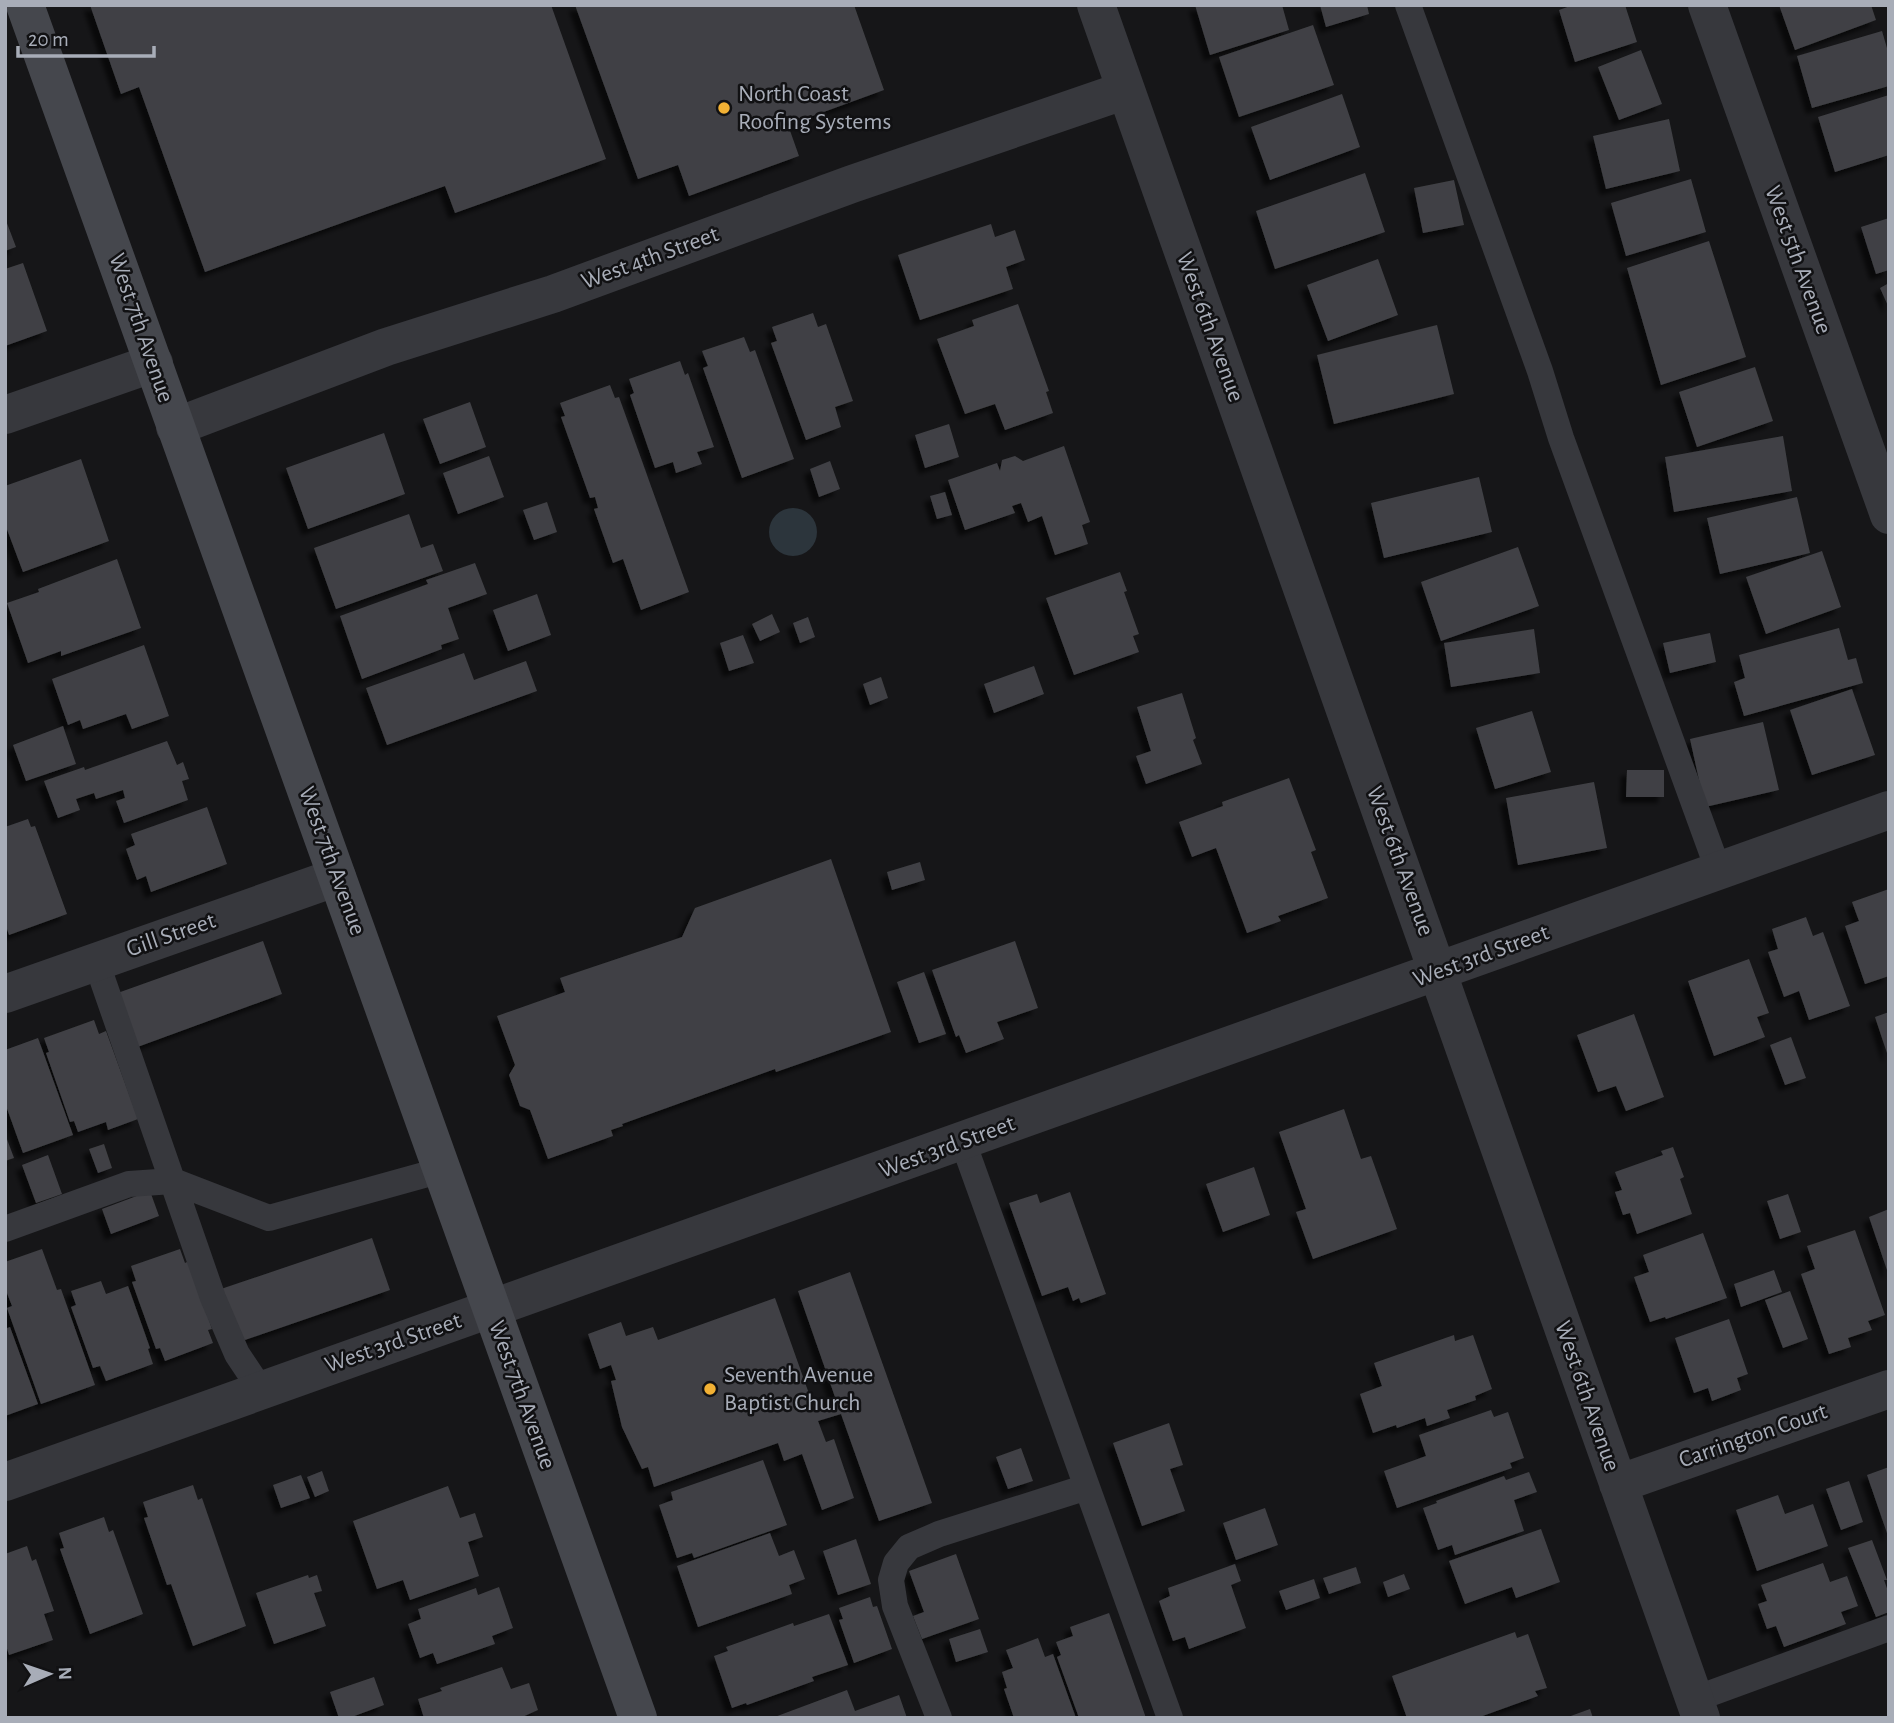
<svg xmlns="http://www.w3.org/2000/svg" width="1894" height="1723" viewBox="0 0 1894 1723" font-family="'Alegreya Sans',sans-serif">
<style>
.water{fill:#2c353c}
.building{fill:#404145;filter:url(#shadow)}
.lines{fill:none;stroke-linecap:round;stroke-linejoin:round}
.lane{stroke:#37383d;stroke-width:26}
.street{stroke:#37383d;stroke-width:38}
.secondary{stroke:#45474d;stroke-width:38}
.poi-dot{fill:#f2b134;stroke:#111113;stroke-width:2.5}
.labels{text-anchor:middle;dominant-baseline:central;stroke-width:5;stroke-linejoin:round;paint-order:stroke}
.poi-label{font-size:24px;fill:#a8adb8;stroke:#111113;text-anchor:start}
.street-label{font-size:24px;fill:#a8adb8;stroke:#111113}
</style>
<defs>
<filter id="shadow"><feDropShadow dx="-6" dy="6" stdDeviation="2" flood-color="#0009"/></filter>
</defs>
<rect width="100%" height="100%" fill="#161618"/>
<path class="water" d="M769 532a24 24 0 1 1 48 0a24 24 0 1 1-48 0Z"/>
<path class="building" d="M90,5H551L606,159L455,213L445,186L205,272L139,87L121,94Z
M575,5H854L884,90L788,125L799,156L689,196L678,165L638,179Z
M1195,5H1282L1289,30L1210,55Z
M1320,5H1367L1369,14L1326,27Z
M1573,5H1625L1637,42L1575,62L1559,10Z
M1779,5H1871L1876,20L1795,50Z
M1313,25L1334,85L1239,117L1219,57Z
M1882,31L1889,55V86L1812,108L1797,56Z
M1641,50L1662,104L1619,120L1598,67Z
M1342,94L1360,147L1270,180L1251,127Z
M1889,95V155L1835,172L1818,117Z
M1669,119L1680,171L1606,189L1593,136Z
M1365,173L1385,232L1275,269L1256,211Z
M1691,179L1706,232L1626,256L1611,203Z
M1454,180L1464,225L1423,233L1414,188Z
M5,218L16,247L5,251Z
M1889,218V270L1876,274L1861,227Z
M991,224L995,237L1015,230L1025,260L1006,267L1013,289L920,320L898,255Z
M1709,241L1746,357L1661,385L1627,268Z
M1378,259L1398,315L1328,341L1307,285Z
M23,263L47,331L5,346V269Z
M1889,283V308L1880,288Z
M1018,304L1049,391L1046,392L1053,413L1005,430L995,404L965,414L937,339L974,326L972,320Z
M813,313L818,327L826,324L853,401L835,407L841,427L806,440L771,343L777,341L772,327Z
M1437,325L1454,394L1334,424L1317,355Z
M744,337L750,352L755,350L794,459L742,478L703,368L708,366L702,351Z
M680,361L685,375L688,373L714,447L697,452L702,464L676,473L673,462L655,468L630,395L634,393L629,379Z
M1755,367L1773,421L1697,447L1679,392Z
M610,385L615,398L619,397L689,592L641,610L623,559L613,563L594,509L598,508L595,497L590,498L561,417L565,416L560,403Z
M470,402L486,447L440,464L423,419Z
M949,424L959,457L925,468L915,435Z
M384,433L405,494L308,529L286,468Z
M1783,436L1792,491L1674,512L1665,457Z
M1064,446L1090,522L1082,525L1088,544L1055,555L1042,516L1028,522L1021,503L1012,506L1015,513L965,530L948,480L997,463L1000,471L1002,460L1015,456L1023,461Z
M489,456L504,497L458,514L443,473Z
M81,459L109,541L23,572L5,524V486Z
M830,461L840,489L819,497L810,469Z
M1479,477L1492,532L1384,558L1371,503Z
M945,492L952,515L937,519L930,496Z
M1797,497L1810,553L1720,574L1707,518Z
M547,502L557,532L534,540L523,510Z
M409,514L421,548L433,544L443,571L336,609L314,548Z
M1518,547L1539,606L1441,641L1421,582Z
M1822,551L1841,607L1766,634L1746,577Z
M117,559L141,628L61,656V651L28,663L7,603L39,592L38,589Z
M475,563L487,594L448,608L459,639L441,645L442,649L362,679L340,616L428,584L426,580Z
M1120,572L1127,591L1124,592L1139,634L1133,636L1139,652L1074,675L1046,598Z
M537,594L551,635L508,651L493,610Z
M772,614L780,632L760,641L752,624Z
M808,617L815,637L800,643L793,623Z
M1839,628L1848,660L1856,658L1863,683L1744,716L1734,682L1745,678L1739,655Z
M1534,629L1540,673L1451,687L1444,643Z
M1710,633L1716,662L1670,673L1663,643Z
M743,635L754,663L729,671L720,643Z
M144,645L169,716L132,729L126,714L83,729L80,720L68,725L52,679Z
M464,653L474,680L526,661L537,691L387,745L366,688Z
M1034,666L1044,694L994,713L984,684Z
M881,677L888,698L870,705L863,684Z
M1852,689L1875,755L1812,775L1790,710Z
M1182,693L1196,738L1193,740L1202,764L1146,784L1136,756L1151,751L1137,707Z
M1532,711L1551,772L1495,789L1476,728Z
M1763,722L1779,790L1705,807L1690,739Z
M63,726L76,764L26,781L13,745Z
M167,741L177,765L183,762L189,779L182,781L188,800L124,823L116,801L125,798L123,790L96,799L94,793L76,799L80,810L58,818L44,781L84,767L85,770Z
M1627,770H1664V797H1626Z
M1289,778L1316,850L1311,852L1328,898L1278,916L1281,921L1247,933L1216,848L1192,857L1179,822L1223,806L1222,802Z
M1594,782L1607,848L1518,865L1506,798Z
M207,807L227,864L151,892L146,876L137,880L126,849L135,845L131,834Z
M28,819L31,827L35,826L67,914L9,935L5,923V827Z
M831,859L891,1032L776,1072L775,1069L622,1124L623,1126L611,1130L613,1136L548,1159L530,1110L520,1106L509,1075L515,1065L497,1016L565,992L560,978L682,937L695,908Z
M920,862L925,880L892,890L887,872Z
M1889,889V976L1865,984L1845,926L1859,921L1852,902Z
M1806,917L1813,936L1823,932L1850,1006L1809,1020L1799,991L1784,997L1768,952L1778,949L1772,929Z
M263,941L282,994L132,1049L112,995Z
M1015,941L1038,1008L997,1022L1004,1039L966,1053L959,1035L956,1037L932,970Z
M1749,959L1769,1013L1757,1017L1765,1037L1714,1056L1688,981Z
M924,972L946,1034L919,1043L897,982Z
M1889,1012V1056H1888L1875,1017Z
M1634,1014L1664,1097L1626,1111L1616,1086L1598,1092L1577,1035Z
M94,1020L99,1034L106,1031L138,1119L108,1130L106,1122L78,1132L74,1121L70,1122L46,1053L49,1052L44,1038Z
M1791,1037L1806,1078L1785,1085L1770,1045Z
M38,1038L73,1135L23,1153L5,1103V1050Z
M1344,1109L1361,1159L1371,1156L1397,1229L1313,1259L1296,1212L1306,1209L1279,1132Z
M5,1134L14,1158L5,1161Z
M104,1144L112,1168L98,1173L89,1149Z
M1673,1147L1684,1177L1680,1179L1692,1214L1637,1234L1630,1213L1623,1215L1615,1192L1622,1190L1615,1172L1663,1155L1661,1151Z
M48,1155L62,1194L36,1203L22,1165Z
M1254,1167L1270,1215L1223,1232L1206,1184Z
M150,1191L159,1216L111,1234L102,1209Z
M1070,1192L1106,1294L1081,1303L1079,1298L1073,1301L1068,1287L1042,1296L1009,1203L1037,1194L1040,1203Z
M1788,1194L1801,1232L1780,1239L1767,1201Z
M1889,1209V1272L1888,1273L1869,1217Z
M1855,1230L1885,1315L1868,1321L1872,1330L1848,1338L1851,1347L1829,1354L1801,1274L1815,1269L1807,1246Z
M1703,1233L1727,1298L1666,1319L1665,1317L1650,1322L1634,1277L1649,1272L1643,1255Z
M372,1238L390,1290L239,1342L221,1289Z
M42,1249L57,1290L61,1289L95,1385L41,1404L7,1308L12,1306L5,1288V1262Z
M180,1249L185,1263L189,1261L212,1329L208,1330L213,1343L165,1361L160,1348L156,1349L132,1282L136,1281L131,1266Z
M1774,1270L1782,1292L1741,1307L1734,1284Z
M850,1272L932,1503L879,1521L841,1414L818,1421L826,1442L834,1439L854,1498L822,1510L802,1454L784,1461L778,1443L654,1487L648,1467L642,1469L622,1427L611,1381L616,1380L611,1365L600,1369L588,1334L621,1322L626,1336L653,1327L658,1340L775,1298L813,1405L835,1397L798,1291Z
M101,1281L106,1294L128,1286L150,1348L148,1349L153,1364L106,1381L100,1366L93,1368L71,1307L76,1305L71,1291Z
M1790,1291L1808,1339L1783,1348L1765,1300Z
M1729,1319L1748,1374L1737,1378L1741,1390L1712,1401L1708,1388L1694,1393L1675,1338Z
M10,1327L38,1404L5,1416V1329Z
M1454,1335L1455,1341L1473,1335L1492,1389L1475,1396L1476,1400L1447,1410L1450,1418L1427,1426L1425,1418L1397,1428L1396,1425L1373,1433L1360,1394L1382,1386L1374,1363Z
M1491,1410L1494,1417L1508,1412L1524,1458L1510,1463L1512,1468L1397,1508L1384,1471L1426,1456L1419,1435Z
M1169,1423L1183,1465L1170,1469L1185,1511L1142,1526L1113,1443Z
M1021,1448L1033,1481L1008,1489L996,1457Z
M763,1460L787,1525L694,1558L692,1553L677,1558L659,1505L673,1500L671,1492Z
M1889,1467V1536H1888L1867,1475Z
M322,1471L329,1491L315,1497L307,1477Z
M1529,1472L1537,1492L1514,1500L1524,1531L1455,1555L1452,1545L1438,1550L1423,1508L1437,1503L1436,1501L1504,1476L1506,1480Z
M301,1475L310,1498L281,1508L273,1485Z
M1849,1481L1863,1522L1841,1530L1826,1489Z
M193,1485L198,1500L202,1498L246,1626L193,1646L171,1584L167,1585L144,1518L148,1517L143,1502Z
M448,1486L460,1518L475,1513L483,1537L468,1542L479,1576L410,1600L403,1580L377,1589L353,1521Z
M1778,1495L1785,1514L1813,1504L1828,1546L1757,1571L1736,1510Z
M1265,1508L1278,1545L1236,1560L1223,1523Z
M104,1517L109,1532L113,1530L143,1614L90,1634L60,1549L64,1548L59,1533Z
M1541,1529L1560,1582L1516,1598L1512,1587L1465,1604L1449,1561Z
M770,1533L779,1556L794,1550L805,1579L789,1585L792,1594L698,1627L677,1566Z
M856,1539L871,1584L838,1595L823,1551Z
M1872,1540L1887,1580H1884L1889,1594V1612L1876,1617L1848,1548Z
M27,1546L32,1561L36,1559L54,1611L44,1614L53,1640L9,1655L5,1642V1554Z
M956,1554L979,1619L922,1639L913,1616L924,1612L909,1571Z
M1823,1563L1830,1582L1847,1576L1858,1606L1841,1612L1846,1624L1784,1647L1776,1626L1767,1629L1758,1604L1767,1601L1761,1585Z
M1235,1564L1241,1581L1231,1585L1246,1628L1189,1649L1185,1637L1173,1641L1159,1601L1170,1596L1168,1588Z
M1356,1567L1361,1583L1329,1594L1323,1578Z
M1404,1574L1410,1589L1388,1597L1383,1582Z
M308,1575L309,1578L317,1575L322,1591L314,1593L326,1626L274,1644L256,1593Z
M1314,1579L1320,1598L1286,1610L1279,1591Z
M499,1587L513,1628L492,1636L495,1644L437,1664L433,1653L420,1658L408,1624L421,1619L418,1609L476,1588L478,1595Z
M870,1597L873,1607L877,1606L892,1649L854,1663L839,1620L843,1619L839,1608Z
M1109,1613L1146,1718H1079L1057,1657L1061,1655L1056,1642L1073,1636L1070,1627Z
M829,1614L848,1665L812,1677L814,1681L747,1705L746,1703L732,1708L714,1656L728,1651L726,1647L793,1623L794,1626Z
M980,1629L988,1652L956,1662L949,1639Z
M1515,1632L1517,1638L1528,1634L1547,1688L1535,1691L1538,1696L1477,1718H1407L1392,1676Z
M1038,1638L1045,1657L1053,1654L1076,1718H1014L1004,1689L1007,1688L1002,1672L1013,1668L1006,1650Z
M502,1667L511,1689L529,1683L538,1710L520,1718H424L418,1699L442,1691L440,1688Z
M374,1677L384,1705L349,1718H339L330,1692Z
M847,1690L855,1711L899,1695L907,1718H772Z
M1590,1709L1593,1718H1568V1717Z"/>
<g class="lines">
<path class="lane" d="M1408,5L1540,371L1561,438L1719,872
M96,961L213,1298L237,1354L261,1390
M963,1142L1170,1718
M5,1229L129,1184L173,1181L269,1218L442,1170
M1695,1699L1889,1628
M939,1718L895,1606L891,1580L896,1563L909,1547L939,1534L1087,1487"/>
<path class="street" d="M1096,5L1701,1718
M1707,5L1889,515
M5,415L154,363
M175,427L386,347L553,294L852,184L1126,90
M5,994L337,877
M5,1482L1889,810
M1618,1484L1889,1389"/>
<path class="secondary" d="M25,5L638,1718"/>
</g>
<g class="poi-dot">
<circle cx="724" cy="108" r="7"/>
<circle cx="710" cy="1389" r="7"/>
</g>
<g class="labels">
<g class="poi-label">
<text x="738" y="94">North Coast<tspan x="738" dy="28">Roofing Systems</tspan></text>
<text x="724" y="1375">Seventh Avenue<tspan x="724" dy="28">Baptist Church</tspan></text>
</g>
<g class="street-label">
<text transform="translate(650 258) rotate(-20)">West 4th Street</text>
<text transform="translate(1798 260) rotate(70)">West 5th Avenue</text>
<text transform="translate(1210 327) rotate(70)">West 6th Avenue</text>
<text transform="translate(141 328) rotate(71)">West 7th Avenue</text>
<text transform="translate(332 861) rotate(70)">West 7th Avenue</text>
<text transform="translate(1400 861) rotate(70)">West 6th Avenue</text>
<text transform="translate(171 935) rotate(-19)">Gill Street</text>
<text transform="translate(1481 956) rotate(-20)">West 3rd Street</text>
<text transform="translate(947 1147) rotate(-20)">West 3rd Street</text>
<text transform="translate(393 1343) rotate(-19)">West 3rd Street</text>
<text transform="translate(522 1395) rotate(70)">West 7th Avenue</text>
<text transform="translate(1587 1396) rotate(71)">West 6th Avenue</text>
<text transform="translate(1753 1436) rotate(-19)">Carrington Court</text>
</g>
</g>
<rect width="1894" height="1723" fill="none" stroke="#a8adb8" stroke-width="14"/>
<g transform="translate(49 1674) rotate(88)" stroke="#111113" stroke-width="5" paint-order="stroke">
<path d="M0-5L12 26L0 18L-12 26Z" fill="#a8adb8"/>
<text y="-10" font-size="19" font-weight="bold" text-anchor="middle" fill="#a8adb8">N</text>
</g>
<path d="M18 46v10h136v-10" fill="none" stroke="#a8adb8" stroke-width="3.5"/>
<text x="28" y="46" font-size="21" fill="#a8adb8" stroke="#111113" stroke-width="5" paint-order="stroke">20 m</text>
</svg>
